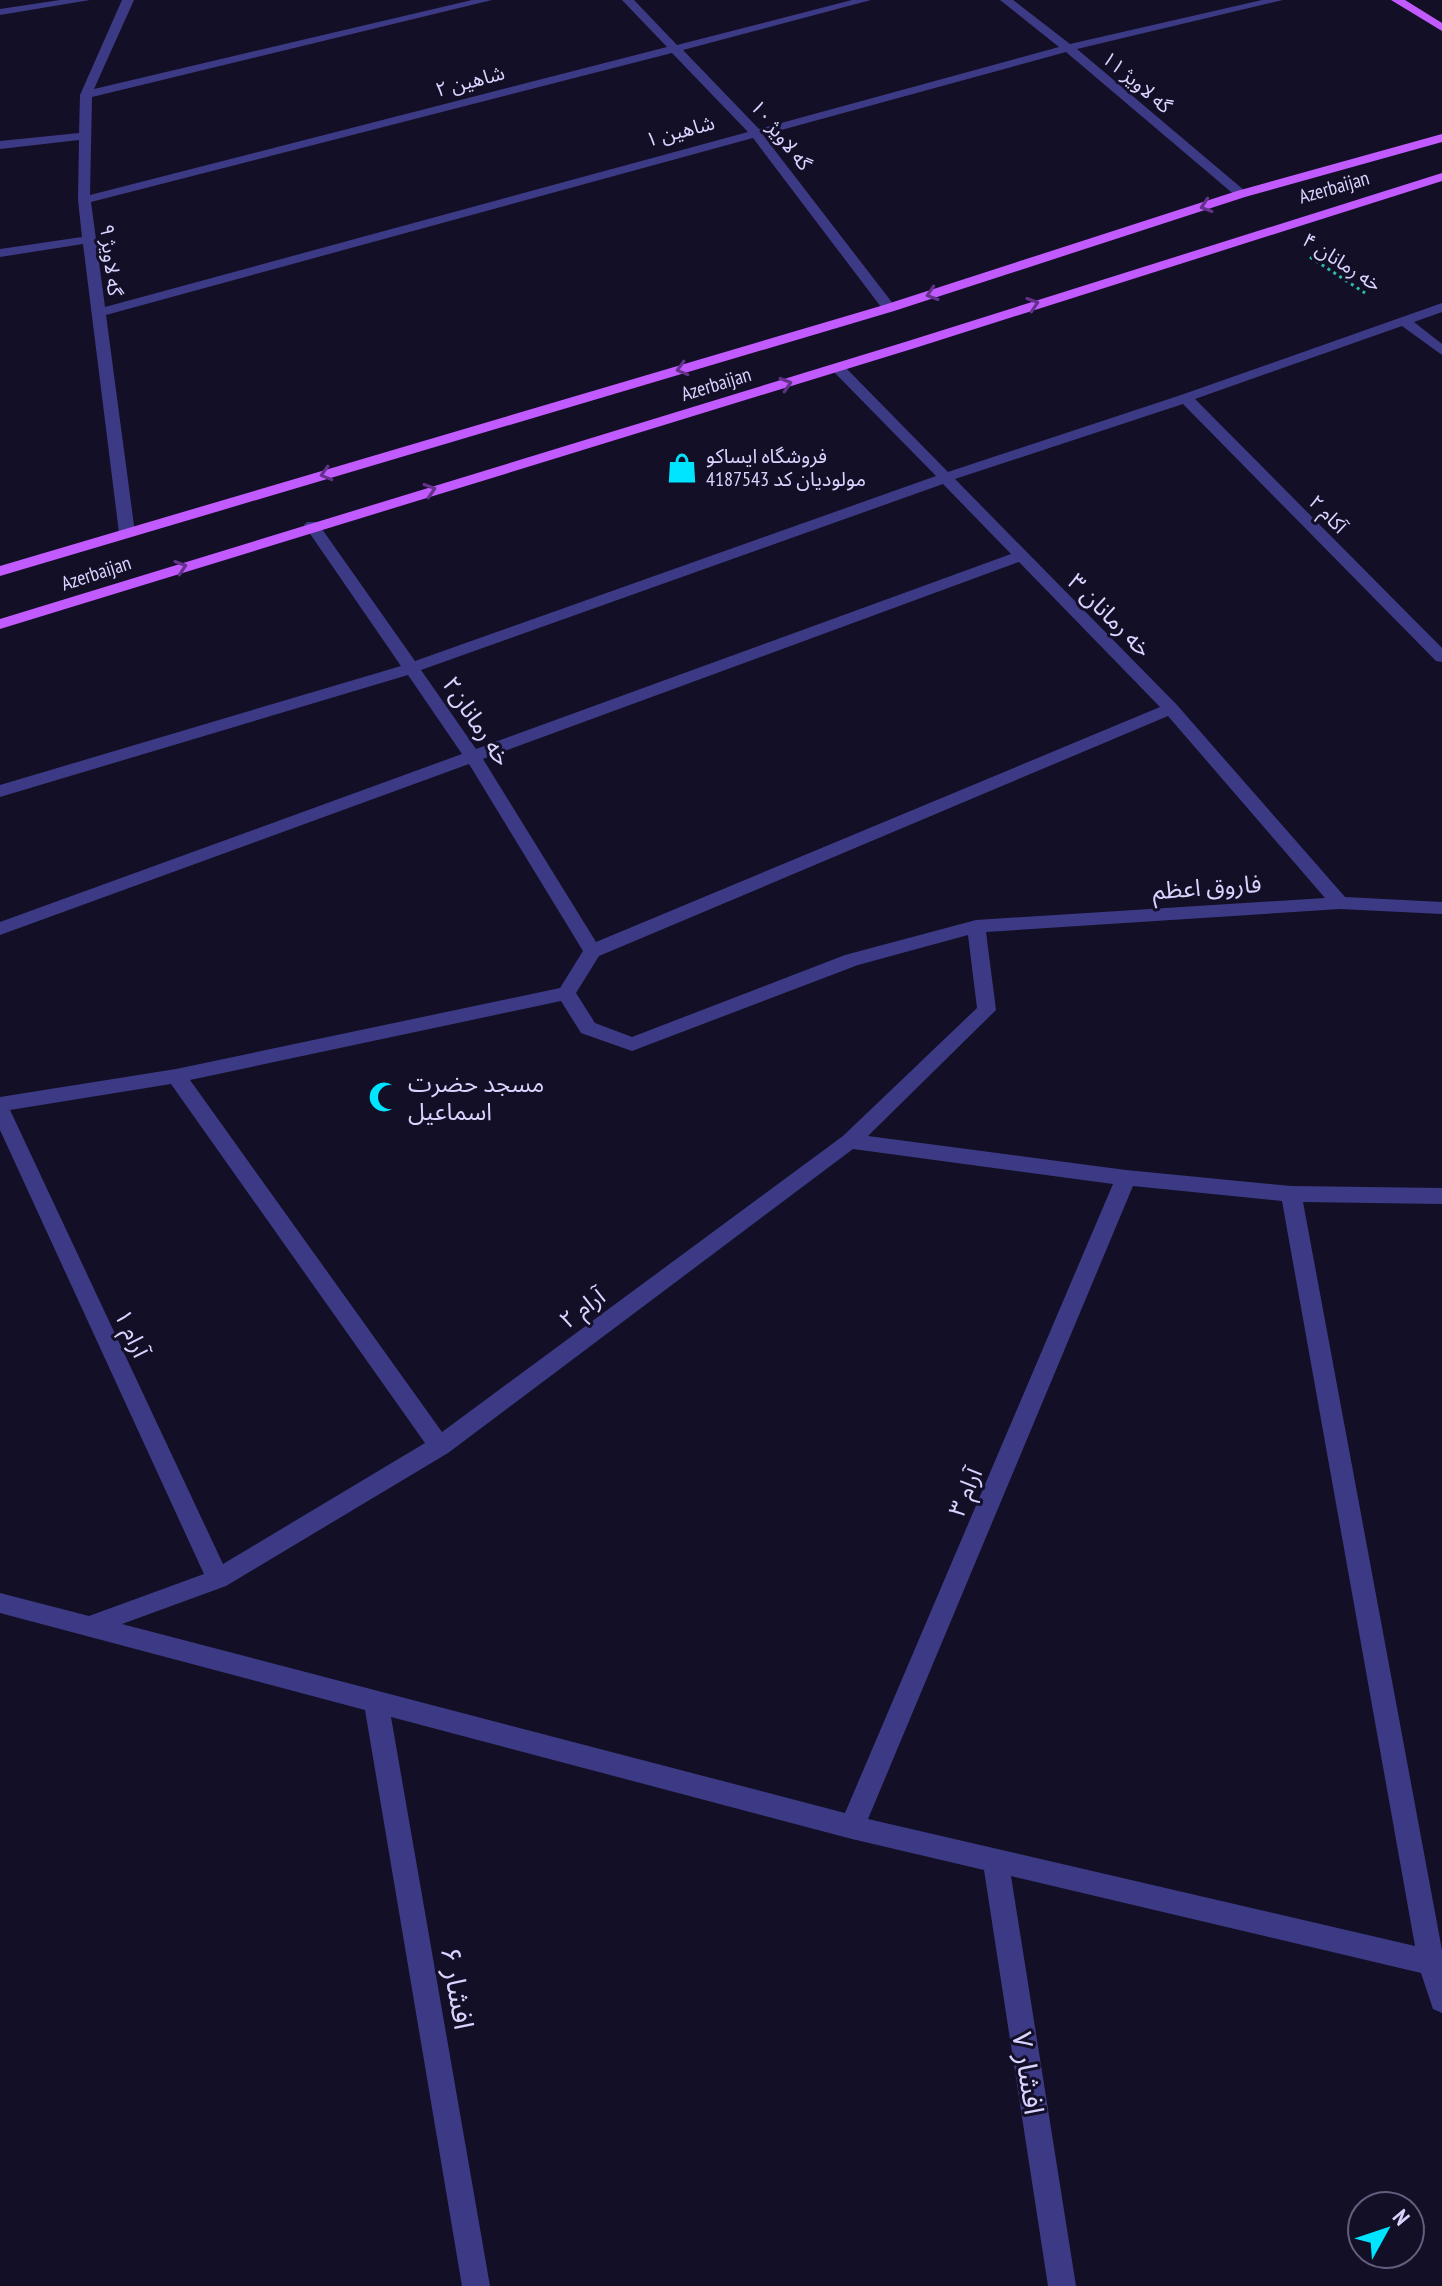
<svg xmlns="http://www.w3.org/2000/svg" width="1442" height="2286" viewBox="0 0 1442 2286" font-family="'PT Sans Narrow','Noto Sans Arabic',sans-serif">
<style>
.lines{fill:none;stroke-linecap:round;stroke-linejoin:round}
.path{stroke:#2fb8b0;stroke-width:3;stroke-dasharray:3 4;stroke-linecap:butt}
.minor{fill:#3d3a85;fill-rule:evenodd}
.major{fill:#c25bff;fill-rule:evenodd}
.oneway{stroke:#623188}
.labels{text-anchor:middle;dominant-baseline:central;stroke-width:6;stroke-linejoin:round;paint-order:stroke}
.far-street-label{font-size:20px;fill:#d9d4ff;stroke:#130f26}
.far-poi-label{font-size:20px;fill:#d9d4ff;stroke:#130f26;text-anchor:start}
.street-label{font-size:24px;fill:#d9d4ff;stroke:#130f26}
.poi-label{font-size:24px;fill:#d9d4ff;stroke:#130f26;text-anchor:start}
.near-street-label{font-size:28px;fill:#d9d4ff;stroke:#130f26}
</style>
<rect width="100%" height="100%" fill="#130f26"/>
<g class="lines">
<path class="path" d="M1310,257L1365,293"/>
<path class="minor" d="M60,0H90L0,15V9Z
M122,0H134L94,89L472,0H492L92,97L90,195L667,47L622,0H634L677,45L852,0H871L683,50L759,129L1059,47L1000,0H1013L1070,44L1262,0H1283L1077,49L1245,191V197H1237L1066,52L763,135L894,305V311H884L753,138L106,315L135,533L127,538L119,533L83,244L0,257V249L82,237L78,200L79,140L0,149V141L79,133L80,95ZM672,53L748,132L105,307L91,202Z
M1442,303V312L1414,322L1442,344V355L1402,326L1195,399L1442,648V662L1436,661L1183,404L955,479L1177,705L1345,897L1442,902V914L1340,909L986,932L996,1010L868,1136L1126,1170L1291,1186L1442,1188V1204L1303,1202L1442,1950V2013L1433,2009L1421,1973L1011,1876L1076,2286H1048L984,1870L852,1839L391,1717L490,2286H462L365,1710L0,1613V1593L89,1616L204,1574L0,1130V1097L176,1069L560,988L583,951L469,764L0,935V922L462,754L408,675L0,797V785L401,666L304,525L307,522H317L415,661L936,476L833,371V365H843L948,472L1181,395ZM943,484L1011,554L476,749L421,670ZM1019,562L1160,707L596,942L483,759ZM1168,716L1325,898L976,920L845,955L632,1037L595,1023L576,993L599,956ZM968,935L977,1008L843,1136L442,1432L190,1080L561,1001L581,1033L632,1051L858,965ZM171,1084L425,1443L223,1564L10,1110ZM853,1149L1113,1184L845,1813L122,1624L226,1586L448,1453ZM1133,1186L1282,1201L1415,1946L868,1819Z"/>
<path class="major" d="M1391,0H1405L1442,23V31Z
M1442,134V142L1245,197L894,311L0,576V566L884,305L1237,191Z
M1442,173V181L915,348L0,629V619L905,342Z"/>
</g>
<defs><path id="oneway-chevron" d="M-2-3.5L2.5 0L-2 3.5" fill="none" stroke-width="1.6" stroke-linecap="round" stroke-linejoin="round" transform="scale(2)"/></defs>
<g class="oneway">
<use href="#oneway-chevron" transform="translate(1206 206) rotate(162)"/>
<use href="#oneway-chevron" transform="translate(932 294) rotate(162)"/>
<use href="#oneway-chevron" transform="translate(1033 304) rotate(-18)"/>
<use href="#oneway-chevron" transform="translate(682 369) rotate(164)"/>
<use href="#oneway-chevron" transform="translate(786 384) rotate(-17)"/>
<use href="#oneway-chevron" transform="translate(326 474) rotate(164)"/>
<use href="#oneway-chevron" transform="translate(430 490) rotate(-17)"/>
<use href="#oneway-chevron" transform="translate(181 567) rotate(-18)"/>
</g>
<defs>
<g id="shop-bare" transform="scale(2.4)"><path d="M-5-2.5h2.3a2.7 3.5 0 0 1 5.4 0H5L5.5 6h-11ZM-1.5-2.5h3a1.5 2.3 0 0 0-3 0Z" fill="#00e5ff" stroke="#130f26" stroke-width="2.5" paint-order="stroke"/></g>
<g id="mosque-bare" transform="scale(2.4)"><path d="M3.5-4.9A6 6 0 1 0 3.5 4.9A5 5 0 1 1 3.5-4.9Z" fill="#00e5ff" stroke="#130f26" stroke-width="2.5" paint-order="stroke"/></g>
</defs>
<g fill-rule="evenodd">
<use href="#shop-bare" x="682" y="468"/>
<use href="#mosque-bare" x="384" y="1097"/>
</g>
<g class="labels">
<g class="far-street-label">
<text transform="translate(470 81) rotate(-15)">شاهین ۲</text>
<text transform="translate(1137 82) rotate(40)">گه لاویژ ۱۱</text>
<text transform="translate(680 131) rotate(-15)">شاهین ۱</text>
<text transform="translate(781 135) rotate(51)">گه لاویژ ۱۰</text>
<text transform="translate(1334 187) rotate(-16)">Azerbaijan</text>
<text transform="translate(111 260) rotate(83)">گه لاویژ ۹</text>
<text transform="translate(1342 262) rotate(33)">خه رمانان ۴</text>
<text transform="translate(716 384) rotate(-17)">Azerbaijan</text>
<text transform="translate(1328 514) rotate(45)">آکام ۲</text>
<text transform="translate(96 573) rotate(-18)">Azerbaijan</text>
</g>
<g class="far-poi-label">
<text x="706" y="456">فروشگاە ایساکو<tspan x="706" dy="23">مولودیان کد 4187543</tspan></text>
</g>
<g class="street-label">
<text transform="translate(1110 615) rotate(45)">خه رمانان ۳</text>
<text transform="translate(477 721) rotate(56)">خه رمانان۲</text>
<text transform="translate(1207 887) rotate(-4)">فاروق اعظم</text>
<text transform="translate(582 1308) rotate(-37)">آرام ۲</text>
<text transform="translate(132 1333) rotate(65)">آرام ۱</text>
<text transform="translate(965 1492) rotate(-67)">آرام ۳</text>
</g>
<g class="poi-label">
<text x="408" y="1083">مسجد حضرت<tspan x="408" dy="28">اسماعیل</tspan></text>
</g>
<g class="near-street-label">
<text transform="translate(458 1988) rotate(80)">افشار ۶</text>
<text transform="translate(1029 2073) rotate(81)">افشار ۷</text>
</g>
</g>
<g transform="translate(1386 2230) rotate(50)"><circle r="38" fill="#130f26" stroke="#625e7d" stroke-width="2"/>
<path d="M0-6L14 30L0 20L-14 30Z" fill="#00e5ff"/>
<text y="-12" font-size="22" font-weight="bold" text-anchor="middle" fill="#d9d4ff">N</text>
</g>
</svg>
